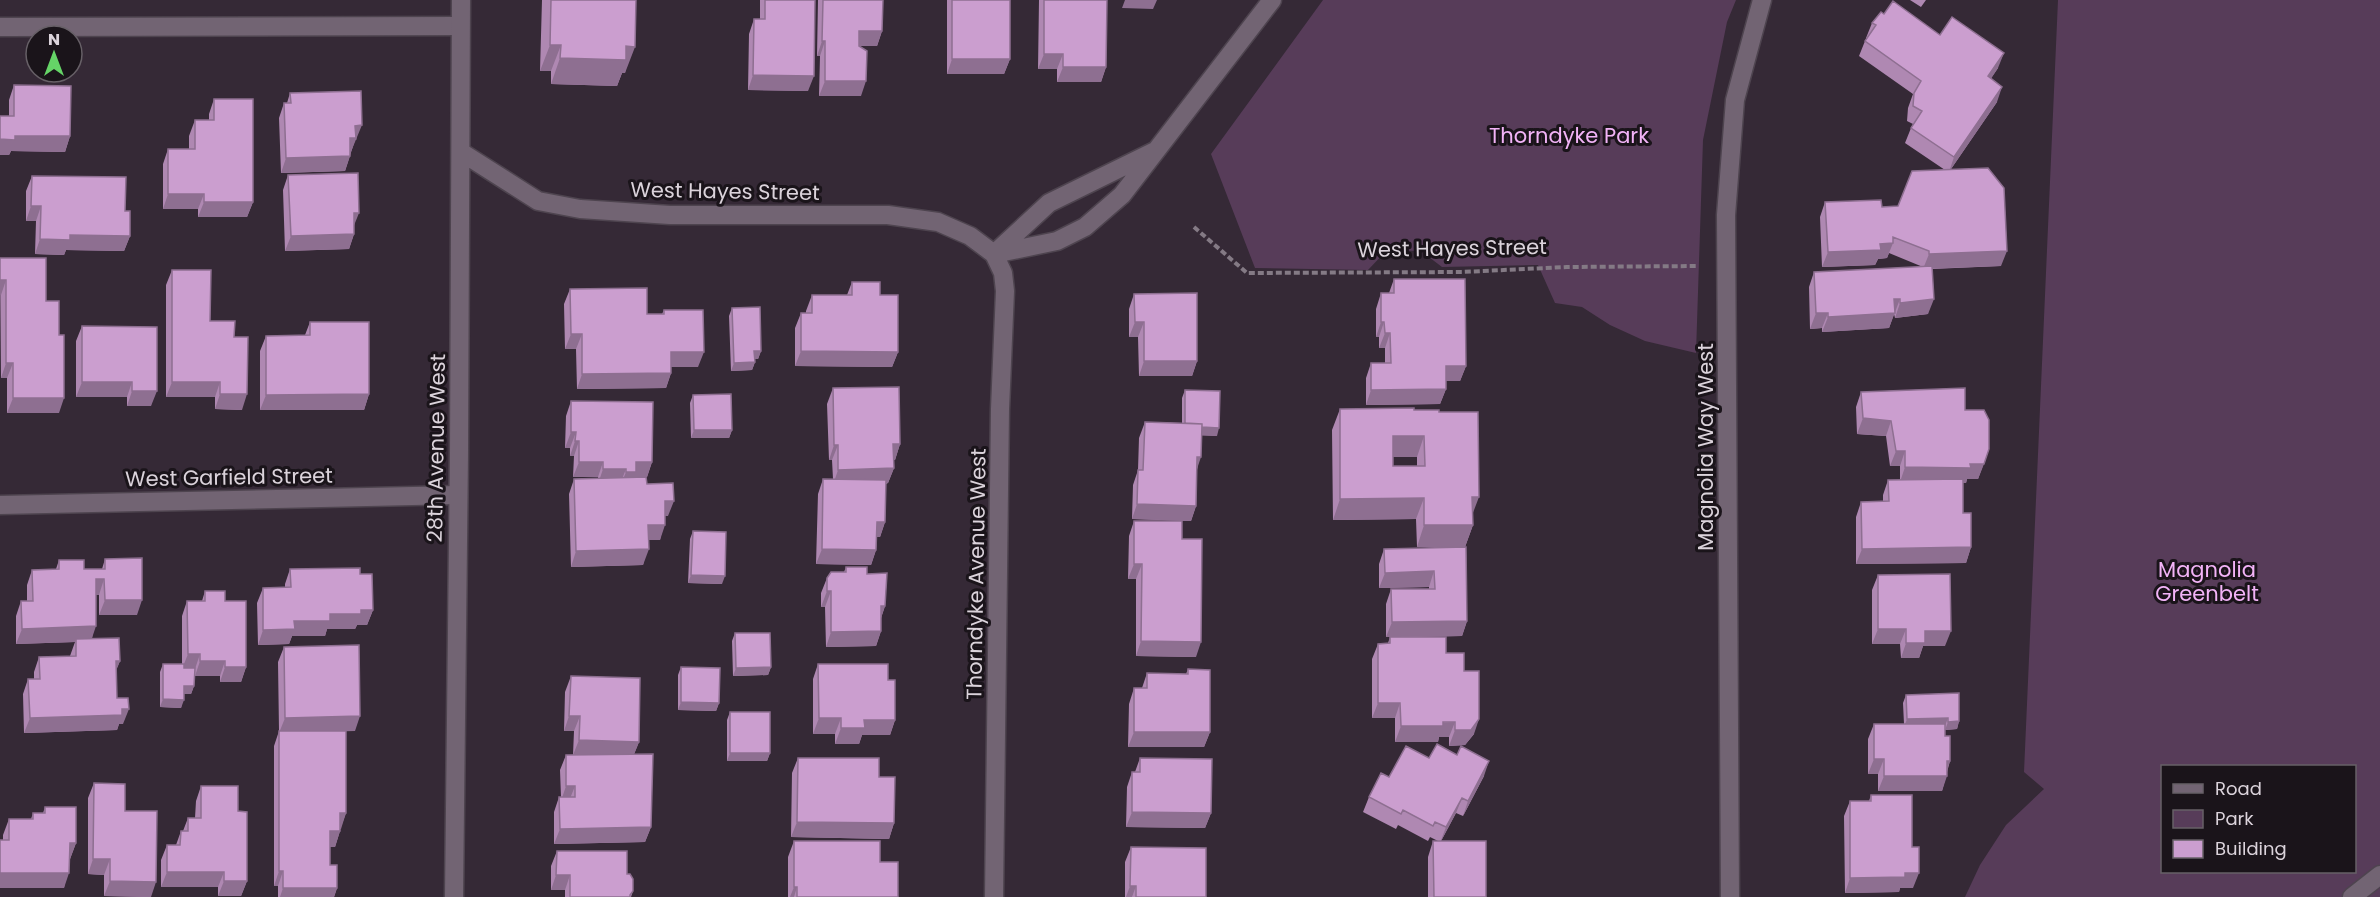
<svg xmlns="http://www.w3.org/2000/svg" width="2380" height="897" viewBox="0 0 2380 897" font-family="Poppins,sans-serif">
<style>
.green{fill:#573c59;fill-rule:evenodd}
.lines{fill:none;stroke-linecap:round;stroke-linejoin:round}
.street-casing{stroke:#4e444f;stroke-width:21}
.secondary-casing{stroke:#4e444f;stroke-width:21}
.path{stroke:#847a85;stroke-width:4;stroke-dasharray:6 3;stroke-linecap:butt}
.street{stroke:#726473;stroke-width:18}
.secondary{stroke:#726473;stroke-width:18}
.wall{fill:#af88b2;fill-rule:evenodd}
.shaded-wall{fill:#8e6f91}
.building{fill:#cb9ecf;stroke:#8e6f91;stroke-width:1.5;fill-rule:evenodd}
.labels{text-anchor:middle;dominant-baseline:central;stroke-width:6;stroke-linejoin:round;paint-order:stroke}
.park-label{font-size:21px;fill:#f2b3f7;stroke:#1a141a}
.street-label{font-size:21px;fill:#dbd3db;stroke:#1a141a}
</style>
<rect width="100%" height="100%" fill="#352936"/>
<path class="green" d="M1323,0H1736L1727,22L1703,140L1696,353L1645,341L1610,325L1582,307L1555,303L1538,265L1442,267L1421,251L1387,250L1368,270L1255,268L1211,154Z
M2058,0H2380V897H1965L1980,865L2006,825L2044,789L2024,772ZM2162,766H2354V872H2162Z"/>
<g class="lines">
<g class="street-casing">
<path id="street" d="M0,27L460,26
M0,505L458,495
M1730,897L1726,215L1735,100L1762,0"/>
</g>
<g class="secondary-casing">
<path id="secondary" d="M461,152L538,201L580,209L670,215H888L938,222L970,236L994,254L1003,273L1005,291L1000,409L994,897
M995,253L1049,203L1155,151
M994,254L1057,241L1085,227L1122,195L1272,0
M454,897L459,453L461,0
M2352,897L2380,875"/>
</g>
<path class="path" d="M1194,227L1247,273L1462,272L1567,267L1697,266"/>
<use href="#street" class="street"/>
<use href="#secondary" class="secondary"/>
</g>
<path class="wall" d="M542,0H636L625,73H622L617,86L551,84V71H540Z
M760,0H815L808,91L748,90L749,34L754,19H760Z
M818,0H883L882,31L877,46H859L861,96H819L820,56H817Z
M947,0H1010V59L1004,74H947Z
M1039,0H1107L1106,67L1101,82H1057V69H1038Z
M1910,0H1926L1921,7Z
M1884,14L1940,35L1998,68L1991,78L1997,102L1951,169L2001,266L1932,269L1928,314L1895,318L1894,314L1889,328L1822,332V328L1810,329L1809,287L1814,272L1923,267L1889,253L1887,258L1878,259L1875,265L1822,267L1820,217L1825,202L1882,207L1898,206L1945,170L1905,143L1911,128L1913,124L1907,121L1908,108L1913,94L1859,56L1865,41L1867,38H1866L1872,23Z
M14,85L70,136L65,152L11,151L9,155V100Z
M290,93L357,140H355L345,171L281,173L279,118L284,103H287Z
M214,99L253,202L247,217H198V209H163V164L168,149H189V136L195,120H209V114Z
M288,175L354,227V234L349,249L285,251L283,190Z
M32,176L125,211L130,236L124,251L66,250L64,255L35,254L36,221H26V191Z
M0,258L46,301L59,335V413H7V378H1Z
M172,270L210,321L234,337L242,410L215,409V397H166V285Z
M1394,279L1466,366L1460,381H1446V389L1440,404L1366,405V378L1371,363H1385V348H1379V337H1376V309L1381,293H1389Z
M852,282L880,295L898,352L892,367L795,366V328L801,313H806V311L812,295H847Z
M570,289L647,314H662L664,310L698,367H671V373L666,388L577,389L576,349H565L564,304Z
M1134,294L1197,361L1192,376H1139L1138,337H1129V309Z
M732,308L761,351L758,359H755V362L752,370L731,371L729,316Z
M310,322L369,394L364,410H260V351L266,336L305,335Z
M82,326L157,327L151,406H127V397H76V341Z
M833,388L900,444L895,460H893L894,468L888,483L886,484L885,522L880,537H877L876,550L871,565L816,564L818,494L823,479H833L832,460H829L827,404Z
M1185,390L1217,436L1202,435L1197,470L1196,506L1191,521L1132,519L1133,485L1138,470L1139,438L1145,422L1182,423V398Z
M1861,392L1965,410L1989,449L1978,479H1967L1966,483H1963V513L1971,547L1966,563L1856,564V517L1861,502L1883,501V495L1888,480H1900V466H1890L1886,436L1857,434L1856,407Z
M693,395L732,430L729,438H691L690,403Z
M571,401L652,462L647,477H634L647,484L668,516H665L660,540H649L643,565L571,567L569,494L574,479L598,478V477H573L574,456H570V448H565L566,416Z
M1340,409L1439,412L1473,513V525L1465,547H1417L1416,519L1333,520L1332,430ZM1393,457H1417V466H1393Z
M1134,521L1196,657L1136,656V579H1128L1129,536Z
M693,531L722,584L688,583L690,539Z
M1466,547L1467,621L1462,636L1416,637L1446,653L1464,671L1474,734L1465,745L1449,746V737H1439L1438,742H1395V718H1372V659L1378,644L1388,643L1390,637H1386V604L1391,589H1429V587L1379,588V564L1384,549Z
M105,559L137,615H99V595H96L92,639L120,661L116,670L117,698L123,724H119L117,730L24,733L23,694L28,679H34V672L39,657L70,656L75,642L16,644V616L21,601H27V585L32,570L56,569L59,560L84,569H102Z
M846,567L867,574L885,606L881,618V631L876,646L826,647L825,607H821V593L827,578L844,572Z
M290,569L360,574L373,610L367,625H357L355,629H327L325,636H292L289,644L258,645L257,603L263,588L285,587V584Z
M1878,575L1945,646H1923L1919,658H1901L1900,644H1872V590Z
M205,591L225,601L246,667L241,682H220V676H195V669L194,686L191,694H184L181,708L160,707V672L163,664H182V616L187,601H202Z
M735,633L771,667L768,675L733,676L732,641Z
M284,647L355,731H346V813L340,829V831L335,847H330V865L337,888L334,897H278V886H274V746L279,731L278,662Z
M818,664L888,680L895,720L890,735H862L859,744H835V734H813V679Z
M681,667L719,703L716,711L678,710V675Z
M1188,669L1210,732L1204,747H1128L1129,704L1134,688H1142L1147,673L1186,674Z
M571,676L639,742L634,754L651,827L645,842L554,844V812L559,797H561L560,770L566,755H573L574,731H564L565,692Z
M1906,695L1959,721L1957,729L1945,730V736L1950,761L1942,791H1878V774H1868V739L1874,724H1904L1903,703Z
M730,712L770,753L767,761H727V720Z
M798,758L879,777L894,823L889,839L791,837L792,773Z
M1140,758L1211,813L1205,828L1126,827L1127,787L1132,772H1135Z
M1429,758L1484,776L1463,816L1456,813L1441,841L1486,897H1428V857L1433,841H1438L1430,837L1428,841L1398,825L1396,829L1363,812L1369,797L1389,777Z
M94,783L125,811L151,897L104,896V875L88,874V798Z
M201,786L238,811L247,881L241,896H218V887H161V860L167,845H176L181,831H183L188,818H195L196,801Z
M1871,795L1912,847L1913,888H1900L1899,892L1845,893L1844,816L1850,801H1869Z
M45,807L76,843L70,859H69L64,888H0V840H3V835L9,819H31L33,813H43Z
M794,841L898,897H788V857Z
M1131,847L1206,897H1125V862Z
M557,851L627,874L633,891L631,897H565V890H551V866Z"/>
<path class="shaded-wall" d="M1125,0H1157L1153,9L1122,8Z
M859,31H882L877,46H854Z
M822,41H825L820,56H817Z
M550,45H561L551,71H540Z
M626,46L635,47L625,73H622L617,86L551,84L560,58Z
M2004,53L1998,68L1983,91L1988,76Z
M1044,54H1063L1057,69H1038Z
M952,59H1010L1004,74H947Z
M1063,67H1106L1101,82H1057Z
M753,75L814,76L808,91L748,90Z
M825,81H866L861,96H819Z
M2002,87L1997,102L1949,172L1954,157Z
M362,125L350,154H345L355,126Z
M15,136H70L65,152L11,151L9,155H0V139Z
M350,156L345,171L281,173L286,158Z
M168,194H204L198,209H163Z
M204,202H253L247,217H198Z
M31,206H41L36,221H26Z
M354,213H359L353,228Z
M354,234L349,249L285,251L291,236Z
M70,235L130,236L124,251L66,250L64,255L35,254L40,239Z
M1893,243L1887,258L1878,259L1875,265L1822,267L1828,252L1880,244Z
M2007,251L2001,266L1923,269L1929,254Z
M0,280H6L1,295H0Z
M1894,299H1900L1889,328L1822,332L1828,317Z
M1934,299L1928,314L1895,318L1900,303Z
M1816,313H1828L1822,328L1810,329Z
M1135,322H1144L1138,337H1129Z
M1381,322H1384L1379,337H1376Z
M1385,333H1390L1385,348H1379Z
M571,334H582L576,349H565Z
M754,351H761L758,359H751Z
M801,351L898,352L892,367L795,366Z
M671,352H704L698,367H665Z
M1144,361H1197L1192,376H1139Z
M755,362L752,370L731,371L734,363Z
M6,363H13L7,378H1Z
M1446,366H1466L1460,381H1440Z
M671,373L666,388L577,389L582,374Z
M82,382H132L127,397H76Z
M172,382H220L215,397H166Z
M1446,389L1440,404L1366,405L1371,390Z
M132,391H157L151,406H127Z
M220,394H247L242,410L215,409Z
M369,394L364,410H260L266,395Z
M13,398H64L59,413H7Z
M1863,418L1891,421L1886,436L1857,434Z
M1185,427L1219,428L1217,436L1182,435Z
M694,430H732L729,438H691Z
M571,432H576L570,448H565Z
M1393,436H1424L1417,457H1386Z
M575,441H579L574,456H570Z
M893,444H900L895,460H888Z
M834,445H838L832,460H829Z
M1896,451H1905L1900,466H1890Z
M1197,457H1201L1196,472Z
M579,462H603L598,477H573Z
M636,462H652L647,477H634L630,487H620L626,472Z
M1970,464H1984L1978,479H1967L1966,483L1900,482L1905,467Z
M894,468L888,483L833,485L838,470Z
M603,469H626L620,484H598Z
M1472,497H1479L1471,518Z
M1424,498L1416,519L1333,520L1340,499Z
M665,501H674L668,516H659Z
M1137,504L1196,506L1191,521L1132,519Z
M877,522H885L880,537H871Z
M648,525H665L660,540H643Z
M1424,525H1473L1465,547H1417Z
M1971,547L1966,563L1856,564L1862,549Z
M649,549L643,565L571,567L576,551Z
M822,549L876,550L871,565L816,564Z
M1134,564H1142L1136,579H1128Z
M1434,571L1429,587L1379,588L1385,573Z
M691,575L725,576L722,584L688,583Z
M96,579H104L99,595H91Z
M827,591H831L825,607H821Z
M105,600H142L137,615H99Z
M881,606H885L880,621Z
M361,610H373L367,625H357L355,629H327L325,636H292L289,644L258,645L263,630L294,621L330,614Z
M1467,621L1462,636L1386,637L1392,622Z
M96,626L91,641L76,639L75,642L16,644L22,629Z
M1878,629H1906L1900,644H1872Z
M881,631L876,646L826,647L831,632Z
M1925,631H1951L1945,646H1923L1919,658H1901L1906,643Z
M1141,641L1201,642L1196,657L1136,656Z
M188,654H200L195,669H182Z
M116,661H120L114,676Z
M200,661H225L220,676H195Z
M225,667H246L241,682H220Z
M771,667L768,675L733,676L736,668Z
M184,686H194L191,694H181Z
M163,699L184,700L181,708L160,707Z
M681,702L719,703L716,711L678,710Z
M1378,703H1400L1395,718H1372Z
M122,709H129L123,724H119L117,730L24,733L30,718Z
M360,716L355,731L279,733L285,718Z
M569,716H580L574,731H564Z
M819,718H841L835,734H813Z
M1948,718L1945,726L1904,727L1907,719Z
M1479,719L1474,734L1465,745L1449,746L1455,730Z
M864,720H895L890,735H862L859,744H835L841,728Z
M1959,721L1957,729L1945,730L1948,722Z
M1455,722L1449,737H1439L1438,742H1395L1401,726Z
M1134,732H1210L1204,747H1128Z
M579,740L639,742L633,757L573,755Z
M730,753H770L767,761H727Z
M1874,759H1884L1878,774H1868Z
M1489,761L1484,776L1463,816L1468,801Z
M1947,761H1950L1945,776H1947L1942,791H1878L1884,776Z
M566,786H575L569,801H561Z
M1462,798L1456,813L1440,843L1446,827Z
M1132,812L1211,813L1205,828L1126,827Z
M340,813H346L341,829H335Z
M797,822L894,823L889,839L791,837Z
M651,827L645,842L554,844L560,829Z
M330,831H340L335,847H324Z
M70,843H76L70,859H64Z
M93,859H110L104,875L88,874Z
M279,871H283L278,886H274Z
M167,872H224L218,887H161Z
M0,873H69L64,888H0Z
M1905,873H1919L1913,888H1900L1899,892L1845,893L1850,878Z
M556,875H570L565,890H551Z
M110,881L156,882L151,897L104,896Z
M224,881H247L241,896H218Z
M1130,886H1136L1132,897H1126Z
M794,887H797L794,897H790Z
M283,888H337L334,897H280Z"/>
<path class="building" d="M551,0H636L635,47L626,46V60L560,58L561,45H550Z
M765,0H815L814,76L753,75L754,19H765Z
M823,0H883L882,31H859V46L867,51L866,81H825V41H822Z
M952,0H1010V59H952Z
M1044,0H1107L1106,67H1063V54H1044Z
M1893,1L1940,35L1952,17L2004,53L1988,76L2002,87L1954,157L1911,128L1922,111L1913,106L1914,93L1921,81L1865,41L1876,25L1872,23L1881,12L1884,14Z
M14,85L71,86L70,136H15V140L0,139V116H14Z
M361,91L362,125L355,126L356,138H350V156L286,158L284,103H291L290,93Z
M214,99H253V202H204V194H168V149H195V120H214Z
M1988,168L2004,188L2007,251L1929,254V251L1893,237V243L1880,244L1881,250L1828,252L1825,202L1881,200L1882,207L1898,206L1912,171Z
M358,173L359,213H354V234L291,236L288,175Z
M32,176L126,177L125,211H130V236L70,235V240L40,239L41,206H31Z
M0,258H46V301H59V335H64V398H13V363H6V280H0Z
M1932,266L1934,299L1900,303V299H1894L1895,313L1828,317V313H1816L1814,272Z
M172,270H211L210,321H235L234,337H248L247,394H220V382H172Z
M1394,279H1465L1466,366H1446V389L1371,390V363H1391L1390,333H1385L1384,322H1381V293H1394Z
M852,282H880V295H898V352L801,351V313H812V295H852Z
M647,288V314H664V310H703L704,352H671V373L582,374V334H571L570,289Z
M1197,293V361H1144V322H1135L1134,294Z
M760,307L761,351H754L755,362L734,363L732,308Z
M310,322H369V394L266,395V336L310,335Z
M82,326L157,327V391H132V382H82Z
M899,387L900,444H893L894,468L838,470V445H834L833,388Z
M1965,388V410H1984L1989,420V449L1984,464H1970L1971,468L1905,467V451H1896L1891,421L1863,418L1861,392Z
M1185,390L1220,391L1219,428L1202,427V424L1185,423Z
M731,394L732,430H694L693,395Z
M571,401L653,402L652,462H636V472H626V469H603V462H579V441H575L576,432H571Z
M1414,408V410H1439V412H1478L1479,497H1472L1473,525H1424V498L1340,499V409ZM1393,436H1424L1425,466H1393Z
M1145,422L1202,424L1201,457H1197L1196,506L1137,504L1138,470H1143Z
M646,477L647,484L673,483L674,501H665V525H648L649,549L576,551L574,479Z
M823,479L886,480L885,522H877L876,550L822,549Z
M1963,479V513H1971V547L1862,549L1861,502L1889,501L1888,480Z
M1134,521H1182V539H1202L1201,642L1141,641L1142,564H1134Z
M693,531L726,532L725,576L691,575Z
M1466,547L1467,621L1392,622L1391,589H1435L1434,571L1385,573L1384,549Z
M142,558V600H105L104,579H96V626L22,629L21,601H33L32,570L59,569V560H84V569H105V559Z
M846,567H867V574L887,573L885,606H881V631L831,632V591H827V578L831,572H846Z
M360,568V574H372L373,610H361V614H330V621H294L295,629L263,630V588L291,587L290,569Z
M1950,574L1951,631H1925V643H1906V629H1878V575Z
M205,591H225V601H246V667H225V661H200V654H188L187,601H205Z
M735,633H770L771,667L736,668Z
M1390,637H1446V653H1464V671H1479V719L1471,730H1455V722H1443V726H1401L1400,703H1378V644L1390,643Z
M119,638L120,661H116L117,698H128L129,709H122V715L30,718L28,679H40L39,657L76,656V639Z
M359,645L360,716L285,718L284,647Z
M163,664H184V668H195L194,686H184V700L163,699Z
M818,664H888V680H895V720H864L865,728H841V718H819Z
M681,667L720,668L719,703L681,702Z
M1188,669L1210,670V732H1134V688H1147V673L1188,674Z
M571,676L640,678L639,742L579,740L580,716H569Z
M1959,693V721L1948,722V718L1907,719L1906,695Z
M730,712H770V753H730Z
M1874,724H1945V736H1950V761H1947V776H1884V759H1874Z
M279,731H346V813H340V831H330V865H337V888H283V871H279Z
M1437,744L1457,755L1461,746L1489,761L1468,801L1462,798L1446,827L1435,822L1433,826L1403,810L1401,814L1369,797L1381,773L1389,777L1406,746L1429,758Z
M653,754L651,827L560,829L559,797H575V786H566V755Z
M798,758H879V777H895L894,823L797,822Z
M1140,758L1212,759L1211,813L1132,812V772H1140Z
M94,783L125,784V811H157L156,882L110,881V859H93Z
M201,786H238V811L247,812V881H224V872H167V845H180L181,831H188V818H201Z
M1871,795H1912V847H1919V873H1905V877L1850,878V801H1871Z
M45,807H76V843H70L69,873H0V840H9V819H33V813H45Z
M794,841H880V862H898V897H797V887H794Z
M1433,841H1486V897H1434Z
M1131,847L1206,848V897H1136V886H1130Z
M557,851H627V874H630L633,879V891L630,895V897H570V875H556Z"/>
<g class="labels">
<g class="park-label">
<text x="1569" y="135">Thorndyke Park</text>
<text x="2207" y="569">Magnolia<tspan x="2207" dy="24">Greenbelt</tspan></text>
</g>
<g class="street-label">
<text transform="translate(725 191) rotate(1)">West Hayes Street</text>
<text transform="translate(1452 248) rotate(-1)">West Hayes Street</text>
<text transform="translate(1705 447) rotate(-90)">Magnolia Way West</text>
<text transform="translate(436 448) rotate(-89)">28th Avenue West</text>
<text transform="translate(229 477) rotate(-1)">West Garfield Street</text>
<text transform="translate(976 574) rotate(-89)">Thorndyke Avenue West</text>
</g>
</g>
<rect x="2161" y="765" width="195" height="108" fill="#1a141a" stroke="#676067" stroke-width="1.5"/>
<rect x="2173" y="784" width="30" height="9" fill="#726473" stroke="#676067" stroke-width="1.5"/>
<text x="2215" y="795" font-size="18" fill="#dbd3db">Road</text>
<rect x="2173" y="810" width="30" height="18" fill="#573c59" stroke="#676067" stroke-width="1.5"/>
<text x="2215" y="825" font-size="18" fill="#dbd3db">Park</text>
<rect x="2173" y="840" width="30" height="18" fill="#cb9ecf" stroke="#676067" stroke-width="1.5"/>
<text x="2215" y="855" font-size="18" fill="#dbd3db">Building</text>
<g transform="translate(54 54)"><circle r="28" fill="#1a141a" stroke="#676067" stroke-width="1.5"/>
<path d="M0-4.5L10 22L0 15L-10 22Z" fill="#65d467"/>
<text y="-9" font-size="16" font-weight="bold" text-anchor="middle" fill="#dbd3db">N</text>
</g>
</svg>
